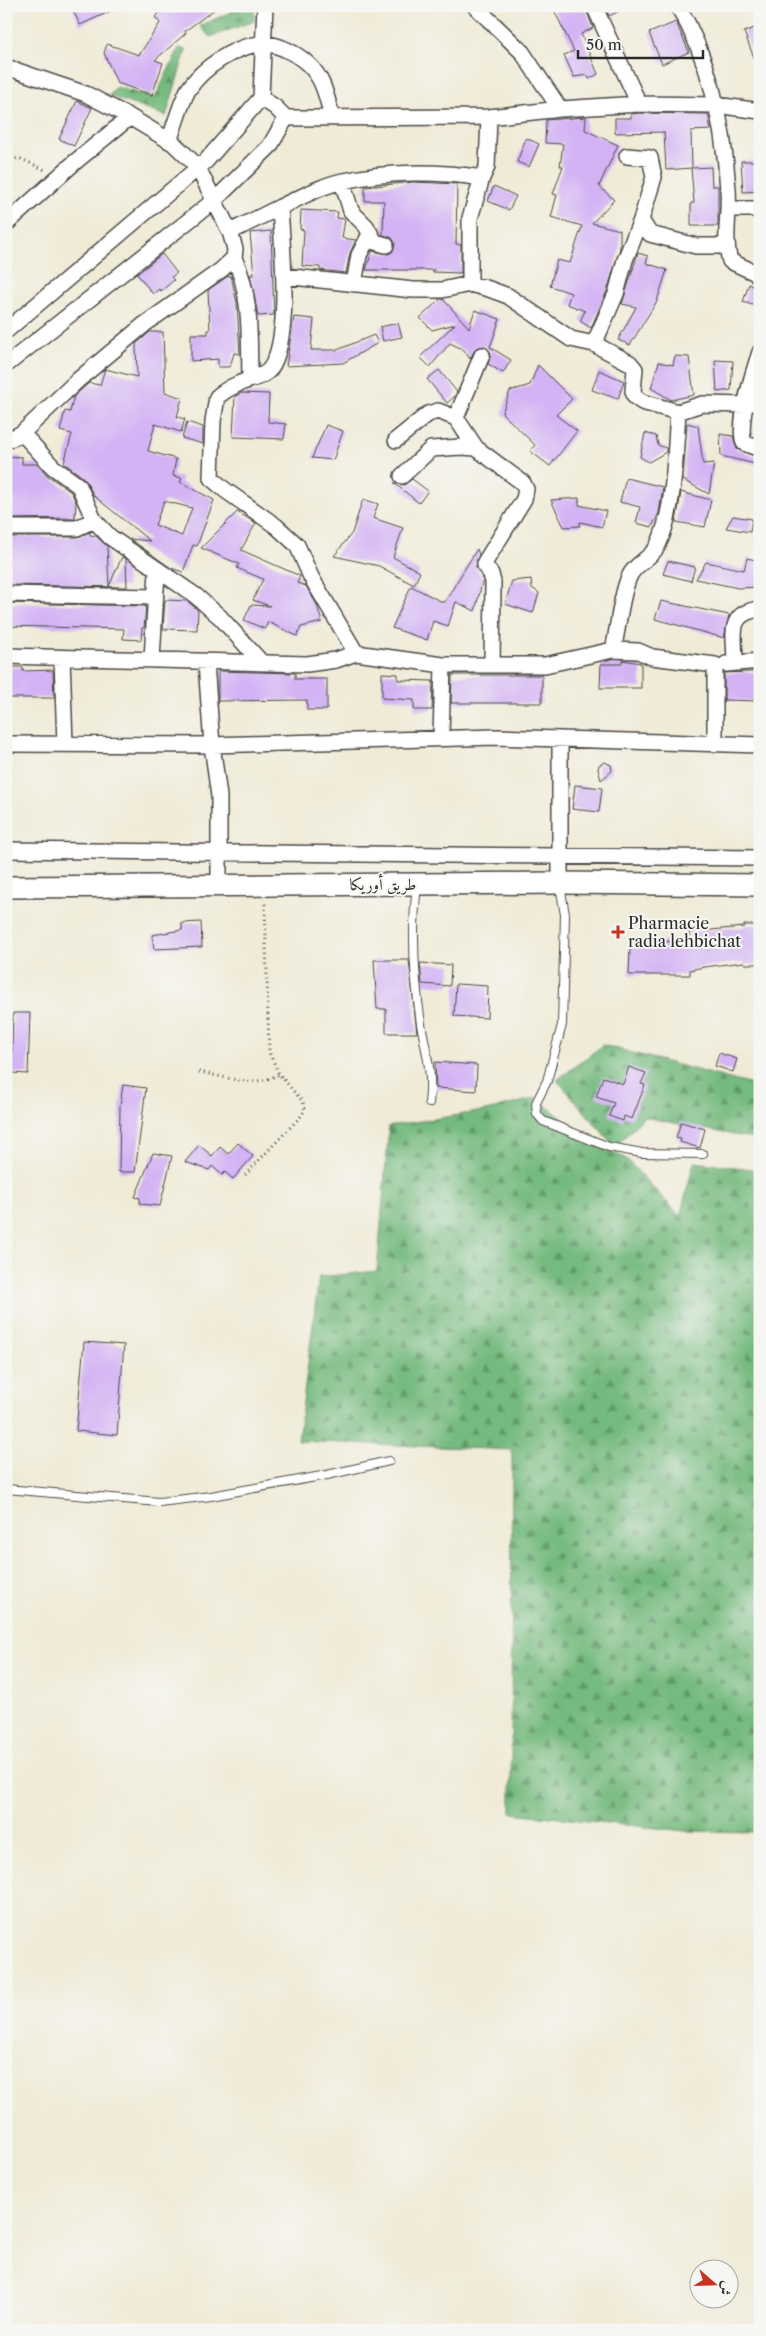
<svg xmlns="http://www.w3.org/2000/svg" width="766" height="2336" viewBox="0 0 766 2336" font-family="'Libre Caslon Text',Amiri,serif">
<style>
.forest{fill:url(#forest-firs);stroke:#507254}
.building{fill:#d3b3f4;fill-rule:evenodd}
.lines{fill:none;stroke-linecap:round;stroke-linejoin:round}
.lane-casing{stroke:#494845;stroke-width:10}
.street-casing{stroke:#494845;stroke-width:18}
.secondary-casing{stroke:#494845;stroke-width:24}
.path{stroke:#494845;stroke-width:3;stroke-dasharray:1 4;stroke-linecap:butt}
.lane{stroke:#fff;stroke-width:8}
.street{stroke:#fff;stroke-width:15}
.secondary{stroke:#fff;stroke-width:21}
.poi-dot{fill:#c8321e;stroke:#f6f6f2;stroke-width:2}
.labels{text-anchor:middle;dominant-baseline:central;stroke-width:4;stroke-linejoin:round;paint-order:stroke}
.street-label{font-size:16px;fill:#2b2b2b;stroke:#f6f6f2}
.poi-label{font-size:16px;fill:#2b2b2b;stroke:#f6f6f2;text-anchor:start}
</style>
<defs>
<pattern id="forest-firs" width="22" height="20" patternUnits="userSpaceOnUse" patternTransform="scale(1.25)"><rect width="22" height="20" fill="#74ba7e"/><path d="M5 1l3.5 6h-7zM16 11l3.5 6h-7z" fill="#5f9767"/></pattern>
</defs>
<rect width="100%" height="100%" fill="#f6f6f2"/>
<filter id="ink" filterUnits="userSpaceOnUse"><feTurbulence type="fractalNoise" baseFrequency=".02" numOctaves="2"/><feDisplacementMap in="SourceGraphic" scale="10" xChannelSelector="R" yChannelSelector="G"/><feConvolveMatrix kernelMatrix="1 2 1 2 8 2 1 2 1" color-interpolation-filters="sRGB"/></filter>
<filter id="wash" filterUnits="userSpaceOnUse"><feTurbulence type="fractalNoise" baseFrequency=".0096" numOctaves="4" result="noise"/><feDisplacementMap in="SourceGraphic" scale="20" xChannelSelector="R" yChannelSelector="G"/><feGaussianBlur stdDeviation="1.12" result="paint"/><feColorMatrix in="noise" values="0 0 0 0 0 0 0 0 0 0 0 0 0 0 0 0 0 1.4 0 .05"/><feComposite in="paint" operator="in"/></filter>
<g filter="url(#wash)">
<rect width="100%" height="100%" fill="#f0ebd7"/>
<path class="forest" d="M244,6H255L254,21L210,37L200,26Z
M179,48L186,50L166,116L109,96L116,87L155,98Z
M603,1045L756,1086L760,1073V1140L644,1117L615,1147L557,1080Z
M536,1098L598,1146L625,1158L680,1216L694,1162L760,1170V1832L685,1831L511,1813L512,1450L298,1441L319,1277L377,1271L389,1126L490,1110Z"/>
<g id="blocks">
<path class="building" d="M71,6H122L80,25Z
M167,6H219L185,31L186,33L155,60L163,63L152,95L117,83L104,53L107,44L139,55L160,23L155,17Z
M552,6H585L593,28L581,34L598,74L589,79L587,75L574,77L564,55L574,51Z
M604,6H630L609,16Z
M676,22L689,52L662,64L649,33Z
M760,26V70L759,71L744,32Z
M77,101L92,108L74,146L59,139Z
M639,113L708,114L711,130L691,131L692,168L711,167L712,186H718V226H691V203H694L691,168L666,170L664,132L615,133V118H631V114Z
M586,117L585,130L618,145L599,186L614,200L592,223L620,230V248L607,291L591,328L580,321L585,311L567,304L571,293L550,286L557,260L570,263L582,226L551,217L557,195L553,194L563,166H560L563,144L545,143L546,120Z
M526,138L539,144L529,167L517,162Z
M741,161H760V191L743,192Z
M413,182L457,184L456,244L461,245V273L432,272L435,270H366L372,251L389,254L393,251L395,243L392,238L383,235L384,201H365V187Z
M494,186L516,196L509,210L488,201Z
M301,210L338,212L337,218L345,219L342,238L356,240L350,253L346,273L320,270V267L302,266L304,230L300,229Z
M271,231L274,315L258,316L250,275H254L250,233Z
M638,253L648,256L646,263L667,270L657,301L630,345L618,340L636,307L622,304Z
M162,254L177,273L171,277L174,280L161,291L159,289L153,294L137,274Z
M228,276H231L237,303L240,354L234,353L230,367H218V359L191,361V334H208V330H210L208,290Z
M749,284L760,290V307L743,302Z
M440,299H443L469,328L475,310L500,319L490,347L511,360L503,373L488,364L491,353L485,346L476,348L470,359L464,350L450,343L430,367L420,357L455,324L432,330L420,318Z
M294,317L314,319L311,350H337L374,335L378,343L343,363L286,366Z
M398,323L402,337L383,341L380,327Z
M150,332H163L165,392L182,398L177,417L185,419L181,432L155,424L148,451L176,459L173,476L182,478L180,482L214,500L197,546L193,545L183,572L171,568L130,539L150,541L94,496L85,479L64,463L72,434L60,431L65,411L70,412L74,396L89,383L100,385L105,369L137,377L136,344ZM164,501L192,508L182,536L155,525Z
M675,356L689,357L694,395L671,400L651,388L659,362L673,365Z
M715,360L733,361L731,390L717,392Z
M538,365L572,399L556,415L577,431L550,466L530,451L535,445L502,413L510,391L530,385Z
M439,370L457,392L454,397L447,403L427,379Z
M599,370L624,381L618,399L592,390Z
M241,393L269,394L268,422L286,424L284,439L233,437L235,396Z
M187,422L203,427V444L182,438Z
M687,423L698,426L703,464L714,463L709,494L683,480Z
M326,425L343,431L333,460L312,458Z
M645,433L656,436L658,445L666,448V452L649,462L640,457Z
M720,434L733,436L737,449L760,458V465L721,456Z
M6,456L22,457V464H38L47,475L71,492L76,502L75,518L6,519Z
M626,478L663,487L659,513L652,527L636,523L640,507L620,502Z
M412,479L428,491L419,503L394,483L404,485Z
M681,492L711,500L705,527L676,522Z
M579,498V505L606,511L602,527L580,522V526L564,527L551,500Z
M363,499L378,504L373,518L403,528L393,557L420,572L414,585L379,566L334,556L352,533Z
M237,512L256,523L241,550L300,576L297,583L306,586L317,605L322,622L301,627L297,636L268,622L265,629L244,620L251,605L270,606L253,600L263,579L237,568L239,564L201,548Z
M733,516L752,519L750,532L726,528Z
M90,532V535L96,536L107,546L109,586L122,557L126,559L127,587L6,585V537H77Z
M477,549L479,555L476,567L483,579L475,611L456,602L448,626L433,621L427,640L392,628L411,586L444,603Z
M747,558L760,561V587L738,588L696,579L706,562L744,570Z
M668,561L695,567L691,581L663,574Z
M531,579L532,588L539,593L533,613L505,604L512,581Z
M165,600L187,601L198,610L197,630L163,629Z
M661,601L729,615L724,638L655,619Z
M6,603L146,606L144,628H142L141,640L123,639L124,629L6,626Z
M622,660L641,663V688H600L601,664H622Z
M6,667H23V671L53,670L54,698H6Z
M218,671L295,673V679H327V710H307V700L218,701Z
M747,672H760V701L724,700V673Z
M382,673L398,674V680L433,681L432,710H414V700L382,698Z
M452,675H542V703H451Z
M605,762L611,765L612,771L601,780L598,769L599,765Z
M575,785L602,788L599,812L572,809Z
M201,922L202,947L154,949L152,935L182,930V923Z
M744,925H760V964H745L744,962L704,967L690,970V975H629L630,947L643,948V942L690,941L689,932L744,927Z
M374,960H409L417,1033H386V1009H377Z
M420,963L451,965L450,986L422,984Z
M456,984L488,986L487,1018L454,1016Z
M13,1013H30L28,1074L11,1073Z
M719,1053L737,1059L733,1072L715,1066Z
M435,1062L477,1065L476,1091L436,1088Z
M629,1067L646,1073L641,1084L645,1085L632,1119L624,1116L623,1121L609,1116L614,1103L596,1097L603,1077L623,1084Z
M123,1085L146,1088L135,1172H119L120,1106Z
M681,1122L705,1129L700,1148L680,1142L681,1139L676,1138Z
M238,1143L253,1156L233,1179L225,1172L222,1175L212,1166L209,1170L185,1162L199,1145L212,1156L220,1147L228,1154Z
M153,1153L172,1156L160,1206L140,1204V1198L135,1197Z
M84,1342L124,1345L117,1435L76,1431Z"/>
</g>
</g>
<g filter="url(#ink)">
<use href="#blocks" fill-opacity="0" stroke="#494845" stroke-width="1"/>
<g class="lines">
<g class="lane-casing">
<path id="lane" d="M560,885L565,915L562,1025L547,1081L536,1103L537,1114L543,1121L609,1147L642,1153L703,1154
M417,886C411,933 414,977 421,1024C426,1052 433,1073 429,1103
M6,1489L159,1502L211,1496L327,1475L389,1461"/>
</g>
<g class="street-casing">
<path id="street" d="M475,6L522,52L560,109
M594,6L639,104
M678,6C710,60 724,127 728,189C730,214 723,237 730,261L760,275
M6,67L86,94L130,117L173,143L197,166L230,232L235,249L234,258L221,270L145,324L78,380L22,433L6,441
M261,98L275,107L286,118L489,117L560,109L639,104L716,105L760,111
M169,141C175,125 180,105 188,90C202,68 238,43 265,44C279,44 299,55 309,65C324,79 327,99 332,117
M627,156L650,158L654,177L641,220L650,234L696,246H725
M342,181L351,211L366,226L375,242L386,245
M728,209H760
M6,224L75,162L130,117
M230,232L280,207
M234,258C252,294 249,339 250,379
M284,276L413,290H442L470,284L489,289L508,296L571,339L594,344L630,363L635,369L633,391L635,397L642,402L678,412L702,404L747,405L760,399
M354,284L359,255L369,236
M470,284V218L482,178
M6,331L206,161L261,98L265,6
M594,344L616,294L625,260L641,220
M760,352C753,373 737,422 744,443L760,449
M6,365L216,199L270,146L286,118
M22,433L53,467L79,486L94,520L110,537L196,596L220,617L262,663
M396,440L428,414L438,411L456,418
M476,448L456,418L482,355
M402,476L431,449L461,447L476,448L523,483L526,489L524,499L485,562V566L491,574L493,582L492,665
M6,528H77L94,520
M6,594L155,597
M613,650C618,630 621,593 630,575C636,563 652,558 658,545C675,510 675,451 678,412
M6,656L307,664L336,660L356,653
M62,658L65,744
M152,660L157,571
M206,663L212,745L219,796V885
M735,663C735,635 726,613 760,609
M726,664L760,661
M443,665H545L613,650L638,651L652,657L715,665V744
M441,737L443,665L356,653L311,577L297,545L276,526L225,490L211,478L213,421L217,397C223,392 229,388 236,385C246,379 262,379 270,369C292,339 282,245 280,207C300,198 322,185 344,181C388,171 438,171 482,178L487,167L489,117
M560,739V883
M6,744L212,745L496,737L760,745
M6,850C257,855 509,854 760,858"/>
</g>
<g class="secondary-casing">
<path id="secondary" d="M6,887L560,883L760,885"/>
</g>
<path class="path" d="M6,161L19,158L45,170
M199,1072C224,1076 255,1089 279,1074
M245,1175L302,1115L305,1109L303,1102L279,1074L269,1052L265,903"/>
<use href="#lane" class="lane"/>
<use href="#street" class="street"/>
<use href="#secondary" class="secondary"/>
</g>
</g>
<path class="poi-dot" d="M615.5 924.5h5v5h5v5h-5v5h-5v-5h-5v-5h5z"/>
<g class="labels">
<g class="street-label">
<text x="383" y="884">طريق أوريكا</text>
</g>
<g class="poi-label">
<text x="628" y="923">Pharmacie<tspan x="628" dy="18">radia lehbichat</tspan></text>
</g>
</g>
<rect width="766" height="2336" fill="none" stroke="#f6f6f2" stroke-width="25"/>
<g transform="translate(714 2284) rotate(110)"><circle r="24" fill="#f6f6f2" stroke="#a5a5a2"/>
<path d="M0-4L9 19L0 12L-9 19Z" fill="#c8321e"/>
<text y="-8" font-size="14" font-weight="bold" text-anchor="middle" fill="#2b2b2b">ش</text>
</g>
<path d="M578 50v8h125v-8" fill="none" stroke="#2b2b2b" stroke-width="2.5"/>
<text x="586" y="50" font-size="15" fill="#2b2b2b" stroke="#f6f6f2" stroke-width="4" paint-order="stroke">50 m</text>
</svg>
